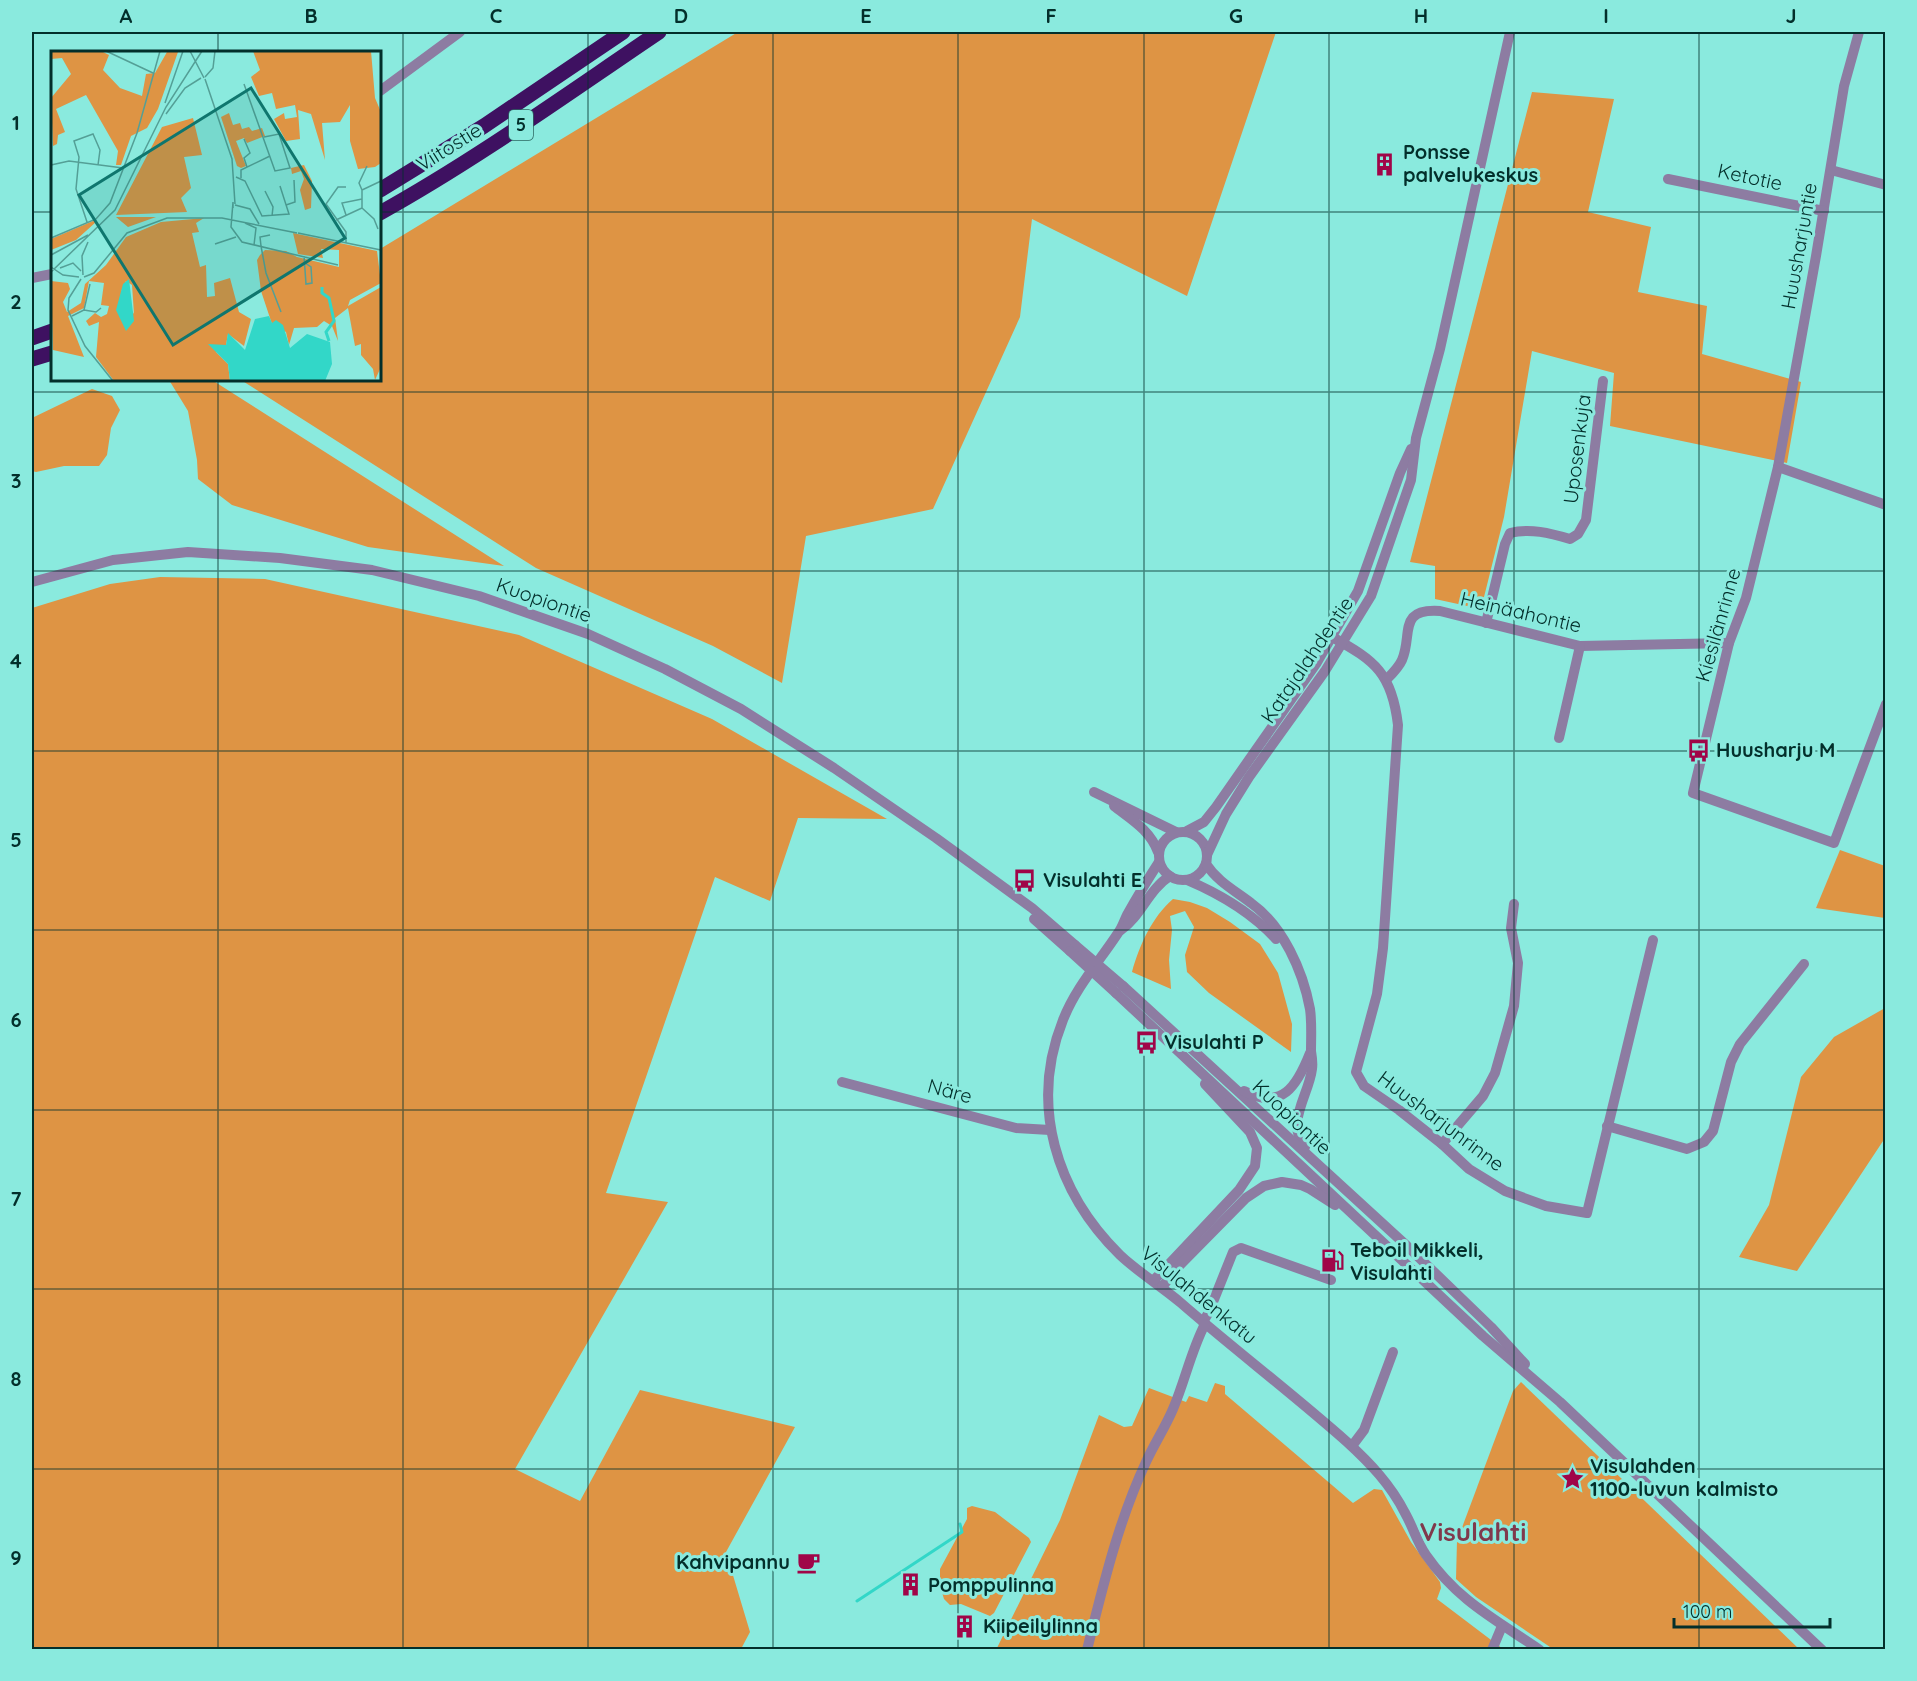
<svg xmlns="http://www.w3.org/2000/svg" width="1917" height="1681" font-family="Quicksand,sans-serif">
	<style>
		.green { fill: #de9444 }
		.lines { fill: none; stroke-linecap: round; stroke-linejoin: round }
		.stream { stroke: #32d7c8; stroke-width: 3 }
		.minor { stroke: #8d7ca2; stroke-width: 10 }
		.highway { stroke: #3e1161; stroke-width: 15 }
		.minor-bridge { stroke: #8d7ca2; stroke-width: 10 }
		.grid { fill: none; stroke: #032f2b; stroke-width: 1.5; stroke-opacity: 0.55 }
		.labels { text-anchor: middle; stroke-width: 6; stroke-linejoin: round; paint-order: stroke }
		.shield { fill: #8aeade; stroke: #2c6761; stroke-width: 1.5 }
		.shield-label { font-size: 18px; font-weight: bold; fill: #032f2b }
		.street-label { font-size: 20px; fill: #032f2b; stroke: #8aeade }
		.poi-label { font-size: 20px; font-weight: bold; fill: #032f2b; stroke: #8aeade; text-anchor: start }
		.district-label { font-size: 26px; font-weight: bold; fill: #80394c; stroke: #8aeade }
		.inset-river { fill: none; stroke: #32d7c8; stroke-width: 3 }
		.inset-road { fill: none; stroke: #549f96; stroke-width: 1.5 }
		.view { fill: #0f766e; fill-opacity: 0.15; stroke: #0f766e; stroke-width: 3 }
		.inset-edge { fill: none; stroke: #032f2b; stroke-width: 3 }
		.neatline { fill: none; stroke: #032f2b; stroke-width: 2 }
		.grid-label { font-size: 20px; text-anchor: middle; font-weight: bold; fill: #032f2b }
	</style>
	<rect width="100%" height="100%" fill="#8aeade"/>
	<!-- green -->
	<g class="green">
		<polygon points="738,32 1276,32 1187,296 1032,219 1020,317 933,509 806,536 782,683 713,646 536,568 241,380 380,380 380,249"/>
		<polygon points="1532,92 1614,99 1588,212 1651,227 1638,292 1707,306 1702,354 1801,382 1787,463 1610,426 1614,373 1532,351 1504,517 1481,609 1435,599 1435,566 1410,562"/>
		<polygon points="169,380 212,380 504,566 368,547 232,505 198,479 197,460 188,411"/>
		<polygon points="92,389 112,396 120,410 111,428 107,455 99,466 64,466 36,472 32,471 32,418"/>
		<polygon points="160,577 265,579 519,635 712,719 887,819 798,818 770,901 715,877 606,1193 668,1202 515,1469 580,1501 640,1390 795,1427 726,1552 750,1632 741,1649 32,1649 32,608 110,584"/>
		<polygon points="1840,850 1885,866 1885,918 1816,908"/>
		<path d="M1173,899L1190,902L1207,908L1230,922L1260,944L1278,973L1292,1024L1291,1052L1209,993L1187,972L1185,955L1194,927L1185,911L1170,916L1172,930L1169,960L1171,989L1132,972C1139,946 1152,917 1173,899Z"/>
		<polygon points="1885,1008 1885,1138 1797,1271 1739,1257 1769,1205 1801,1077 1834,1037"/>
		<polygon points="1521,1382 1799,1649 1553,1649 1476,1597 1456,1579 1457,1541 1513,1391"/>
		<polygon points="1215,1383 1225,1386 1225,1394 1353,1503 1374,1489 1382,1490 1411,1542 1440,1582 1441,1588 1437,1599 1503,1649 996,1650 1060,1520 1099,1415 1124,1427 1132,1426 1149,1388 1186,1402 1189,1396 1207,1402"/>
		<polygon points="972,1506 995,1512 1029,1538 1031,1542 994,1613 990,1616 961,1604 950,1605 944,1599 940,1586 940,1569 967,1519 967,1508"/>
	</g>
	<g class="lines">
		<!-- stream -->
		<polyline class="stream" points="857,1601 962,1532 960,1524"/>
		<!-- minor -->
		<g class="minor">
			<polyline points="1859,32 1844,86 1816,256 1778,467 1746,598 1729,643 1693,793 1834,843 1886,704"/>
			<polyline points="380,91 460,32"/>
			<polyline points="1831,170 1886,185"/>
			<polyline points="1668,179 1824,211"/>
			<polyline points="32,278 52,274"/>
			<polyline points="1778,467 1886,505"/>
			<polyline points="32,582 113,560 188,552 280,558 372,570 479,596 588,634 665,669 741,709 834,768 936,838 1032,908 1075,945"/>
			<path d="M1486,623L1505,544L1510,533C1530,528 1550,533 1570,539L1578,534L1586,520L1603,381"/>
			<path d="M1332,637C1376,661 1392,674 1398,725L1383,948L1377,994L1356,1072L1364,1086L1399,1110L1442,1144L1469,1169L1505,1191L1546,1206L1587,1213L1653,940"/>
			<path d="M1387,679C1392,674 1399,667 1402,660C1413,635 1397,608 1440,611L1580,646L1729,643"/>
			<polyline points="1559,738 1580,646"/>
			<polyline points="1094,792 1176,832"/>
			<path d="M1114,806C1132,820 1150,830 1158,852"/>
			<polyline points="1187,831 1204,822 1216,807 1316,664 1358,591 1400,473 1411,449"/>
			<circle cx="1183" cy="856" r="24"/>
			<polyline points="1207,855 1226,814 1249,777 1325,671 1371,596 1411,480 1416,438 1440,349 1510,32"/>
			<path d="M1159,862C1148,879 1137,897 1127,915C1124,921 1122,928 1118,933C1099,962 1076,987 1063,1020C1029,1105 1056,1192 1120,1255C1138,1272 1161,1286 1181,1303C1235,1350 1293,1394 1347,1442C1370,1463 1391,1485 1405,1513C1413,1527 1417,1542 1426,1555C1458,1601 1495,1619 1540,1650"/>
			<path d="M1206,864C1218,882 1234,890 1251,903C1283,926 1303,971 1310,1009C1312,1023 1311,1037 1311,1051C1312,1057 1313,1063 1312,1069C1309,1095 1285,1123 1305,1147"/>
			<path d="M1187,880C1220,894 1251,912 1276,939"/>
			<polyline points="1034,919 1070,951"/>
			<path d="M1121,930C1141,916 1149,889 1170,876"/>
			<polyline points="1123,986 1407,1246 1491,1327 1525,1364"/>
			<polyline points="1116,993 1483,1336 1560,1402 1822,1650"/>
			<polyline points="842,1082 1016,1128 1050,1130"/>
			<path d="M1244,1091C1282,1111 1297,1086 1310,1053"/>
			<polyline points="1607,1126 1687,1149 1704,1142 1713,1131 1731,1062 1740,1044 1804,964"/>
			<polyline points="1442,1144 1483,1096 1495,1073 1514,1006 1518,963 1511,928 1514,904"/>
			<polyline points="1154,1280 1239,1190 1255,1166 1257,1148 1250,1132 1205,1084"/>
			<polyline points="1162,1287 1179,1266 1246,1198 1264,1186 1282,1182 1301,1185 1310,1189 1335,1205"/>
			<polyline points="1203,1322 1209,1312 1233,1252 1241,1248 1331,1280"/>
			<polyline points="1352,1446 1364,1430 1393,1352"/>
			<path d="M1087,1650C1103,1586 1118,1522 1146,1462C1154,1444 1165,1428 1173,1409C1185,1381 1191,1351 1205,1324"/>
			<polyline points="1492,1650 1502,1626"/>
		</g>
		<!-- highway -->
		<g class="highway">
			<polyline points="380,190 484,126 623,32"/>
			<path d="M380,213C477,159 567,94 659,32"/>
			<polyline points="32,338 52,331"/>
			<polyline points="32,359 52,353"/>
		</g>
		<!-- minor-bridge -->
		<g class="minor-bridge">
			<polyline points="1075,945 1123,986"/>
			<polyline points="1070,951 1116,993"/>
		</g>
	</g>
	<!-- grid -->
	<path class="grid" d="M218,32V52M403,32V1650M588,32V1650M773,32V1650M958,32V1650M1144,32V1650M1329,32V1650M1514,32V1650M1699,32V1650M32,212H52M380,212H1886M218,380V1650M32,392H1886M32,571H1886M32,751H1886M32,930H1886M32,1110H1886M32,1289H1886M32,1469H1886"/>
	<!-- icons -->
	<defs>
		<symbol id="building-bare" viewBox="-9 -9 18 18"><path d="M-4-6H4V6H1V3H-1V6H-4ZM-2.5-4.3h1.7v1.8h-1.7ZM.8-4.3h1.7v1.8H.8ZM-2.5-1h1.7V.8h-1.7ZM.8-1h1.7V.8H.8Z" fill="#a00548" stroke="#8aeade" stroke-width="2.5" paint-order="stroke"/></symbol>
		<symbol id="bus-bare" viewBox="-9 -9 18 18"><path d="M-5-6H5V4H4V6H2V4H-2V6H-4V4H-5ZM-3.5-4V0h7V-4ZM-3.5 1.2v1.5H-2V1.2ZM2 1.2v1.5H3.5V1.2Z" fill="#a00548" stroke="#8aeade" stroke-width="2.5" paint-order="stroke"/></symbol>
		<symbol id="fuel-bare" viewBox="-9 -9 18 18"><path d="M-5.5-6h7V0h2V4h1.3V-2.5L3-4.5l.8-.8L6-3V5H2.5V1h-1V6h-7ZM-4.2-4.7v3.2H.2V-4.7Z" fill="#a00548" stroke="#8aeade" stroke-width="2.5" paint-order="stroke"/></symbol>
		<symbol id="sight-bare" viewBox="-9 -9 18 18"><path d="M0-6L1.8-2.2L6-1.7L2.9 1.2L3.7 5.4L0 3.3L-3.7 5.4L-2.9 1.2L-6-1.7L-1.8-2.2Z" fill="#a00548" stroke="#8aeade" stroke-width="2.5" paint-order="stroke"/></symbol>
		<symbol id="cafe-bare" viewBox="-9 -9 18 18"><path d="M-5.5-4.5H6V0H3Q3 3.5 0 3.5H-2.5Q-5.5 3.5-5.5 0ZM3-3.2v2h1.7v-2ZM-6 4.5H4V6H-6Z" fill="#a00548" stroke="#8aeade" stroke-width="2.5" paint-order="stroke"/></symbol>
	</defs>
	<g fill-rule="evenodd">
		<use href="#building-bare" x="1368" y="148" width="33" height="33"/>
		<use href="#bus-bare" x="1682" y="734" width="33" height="33"/>
		<use href="#bus-bare" x="1008" y="864" width="33" height="33"/>
		<use href="#bus-bare" x="1130" y="1026" width="33" height="33"/>
		<use href="#fuel-bare" x="1316" y="1244" width="33" height="33"/>
		<use href="#sight-bare" x="1556" y="1462" width="33" height="33"/>
		<use href="#cafe-bare" x="792" y="1546" width="33" height="33"/>
		<use href="#building-bare" x="894" y="1568" width="33" height="33"/>
		<use href="#building-bare" x="948" y="1610" width="33" height="33"/>
	</g>
	<g class="labels">
		<!-- shield labels -->
		<rect class="shield" x="509" y="110" width="24" height="30" rx="4.5"/>
		<g class="shield-label">
			<text x="521" y="131">5</text>
		</g>
		<!-- street labels -->
		<g class="street-label">
			<text transform="translate(449 147) rotate(-32)" y="7">Viitostie</text>
			<text transform="translate(1750 177) rotate(12)" y="7">Ketotie</text>
			<text transform="translate(1799 246) rotate(-80)" y="7">Huusharjuntie</text>
			<text transform="translate(1577 449) rotate(-83)" y="7">Uposenkuja</text>
			<text transform="translate(544 600) rotate(19)" y="7">Kuopiontie</text>
			<text transform="translate(1521 612) rotate(13)" y="7">Heinäahontie</text>
			<text transform="translate(1718 625) rotate(-74)" y="7">Kiesilänrinne</text>
			<text transform="translate(1307 660) rotate(-56)" y="7">Katajalahdentie</text>
			<text transform="translate(950 1091) rotate(15)" y="7">Näre</text>
			<text transform="translate(1292 1117) rotate(43)" y="7">Kuopiontie</text>
			<text transform="translate(1441 1121) rotate(37)" y="7">Huusharjunrinne</text>
			<text transform="translate(1199 1295) rotate(39)" y="7">Visulahdenkatu</text>
		</g>
		<!-- poi labels -->
		<g class="poi-label">
			<text x="1403" y="159">Ponsse<tspan x="1403" dy="23">palvelukeskus</tspan></text>
			<text x="1716" y="757">Huusharju M</text>
			<text x="1043" y="887">Visulahti E</text>
			<text x="1164" y="1049">Visulahti P</text>
			<text x="1350" y="1257">Teboil Mikkeli,<tspan x="1350" dy="23">Visulahti</tspan></text>
			<text x="1590" y="1473">Visulahden<tspan x="1590" dy="23">1100-luvun kalmisto</tspan></text>
			<text x="790" y="1569" text-anchor="end">Kahvipannu</text>
			<text x="928" y="1592">Pomppulinna</text>
			<text x="983" y="1633">Kiipeilylinna</text>
		</g>
		<!-- district labels -->
		<g class="district-label">
			<text x="1473" y="1541">Visulahti</text>
		</g>
	</g>
	<!-- overview -->
	<g transform="translate(51 51)">
		<rect width="330" height="330" fill="#8aeade"/>
		<path d="M0,0H50L58,4L52,19L69,37L91,45L95,23L104,22L116,1H127L107,58L96,77L80,85L70,114H65L67,100L35,44L5,58L14,81L7,84L6,93L2,95L0,47L20,23L11,7L0,8ZM202,0H320L324,47L330,61V112L324,116L307,118L299,90V54L289,71L271,72L274,109L260,63L247,59L249,88L235,90L223,68L233,62L234,68L246,66L244,54L225,58L221,42L208,45L200,26L209,19ZM178,62L182,74L189,72L191,78L198,76L201,80L211,77L214,85L196,92L193,87L185,90L195,115L190,117L186,115L170,66ZM142,67L151,104L133,106L140,137L130,147L136,161L65,164L111,76ZM253,114L261,130L260,157L254,159L249,139L253,128L250,120L241,123L240,117ZM65,166H105L77,176ZM153,167L145,172L148,181L141,182L149,216L155,214L156,246L164,245L163,232L179,227L188,261L200,268L193,295L177,283L175,294L165,301L177,313L179,330H63L45,306L48,271L38,275L35,270L44,262L50,266L56,263L58,255L50,254L53,232L38,230L33,257L17,265L33,306L2,299L0,230L17,232L19,238L12,251L16,261L30,252L34,233L55,214L75,186L110,171ZM75,230L81,234L83,263L70,241ZM42,170L45,171L25,189L0,199V188ZM242,182L326,200L330,232L299,249L297,255L330,236V316L324,329L322,318L310,304V293L304,295L297,257L284,267L287,290L281,275L273,270L266,276L243,277L238,294L235,281L221,273L210,240L206,209L209,204L214,199L235,200L246,206L288,216V199L270,198L272,207L247,203Z" fill="#de9444" fill-rule="evenodd"/>
		<path d="M78,228L83,270L75,280L65,259L72,233ZM218,265L221,272L225,269L232,274L239,297L256,283L279,291L281,313L274,330H179L177,313L157,293L175,294L177,282L194,299L204,268Z" fill="#32d7c8"/>
		<path class="inset-river" d="M271,236V242L278,247L283,270L275,281L278,290"/>
		<path class="inset-road" d="M55,0L102,22M139,0L153,27M154,26L162,17L164,0M154,28L181,108L184,153M193,33L224,120L239,117L228,83L213,86M114,52L132,0M115,63L134,37L150,27M193,88L199,102L193,107L196,116M0,114L18,110L72,117M185,126L194,130L211,165L238,163L229,135M190,127V119L219,105M295,136H287L275,153L295,181V192M311,139L308,132L316,115M214,140L222,156L221,165M184,154L199,158L208,173M235,154L244,151L243,129M182,157V151L180,176L191,191L287,214M311,157L323,168L327,178M295,164L291,152L311,148M285,169L311,157V139L330,130M36,171L25,138L28,106L23,90L42,83L49,99L47,114M194,172L205,177L203,194M247,182L330,199M0,187L45,168L59,152L86,82L109,0M164,193L185,186M210,195L215,222L230,261M210,195L209,186L219,184M0,204L37,184M253,205L255,233L261,232L260,216L254,212M0,216L12,224L28,226M9,217L22,212L30,220M0,221L64,159L115,56L151,0M32,224L31,205L37,191M33,226L43,222L76,182L116,167H171L246,182M30,228L18,247L17,259L34,295L62,330M33,259L45,261L50,257M21,265L33,259L39,233"/>
		<path class="view" d="M200,37L294,187L122,294L28,144Z"/>
		<rect width="330" height="330" class="inset-edge"/>
	</g>
	<!-- border -->
	<rect width="1917" height="1681" fill="none" stroke="#8aeade" stroke-width="66"/>
	<!-- scale -->
	<path d="M1674 1618v9h156v-9" fill="none" stroke="#032f2b" stroke-width="3"/>
	<text x="1683" y="1618" font-size="18" fill="#032f2b" stroke="#8aeade" stroke-width="4.5" paint-order="stroke">100 m</text>
	<rect x="33" y="33" width="1851" height="1615" class="neatline"/>
	<g class="grid-label">
		<text x="126" y="23">A</text>
		<text x="311" y="23">B</text>
		<text x="496" y="23">C</text>
		<text x="681" y="23">D</text>
		<text x="866" y="23">E</text>
		<text x="1051" y="23">F</text>
		<text x="1236" y="23">G</text>
		<text x="1421" y="23">H</text>
		<text x="1606" y="23">I</text>
		<text x="1791" y="23">J</text>
		<text x="16" y="130">1</text>
		<text x="16" y="309">2</text>
		<text x="16" y="488">3</text>
		<text x="16" y="668">4</text>
		<text x="16" y="847">5</text>
		<text x="16" y="1027">6</text>
		<text x="16" y="1206">7</text>
		<text x="16" y="1386">8</text>
		<text x="16" y="1565">9</text>
	</g>
</svg>
